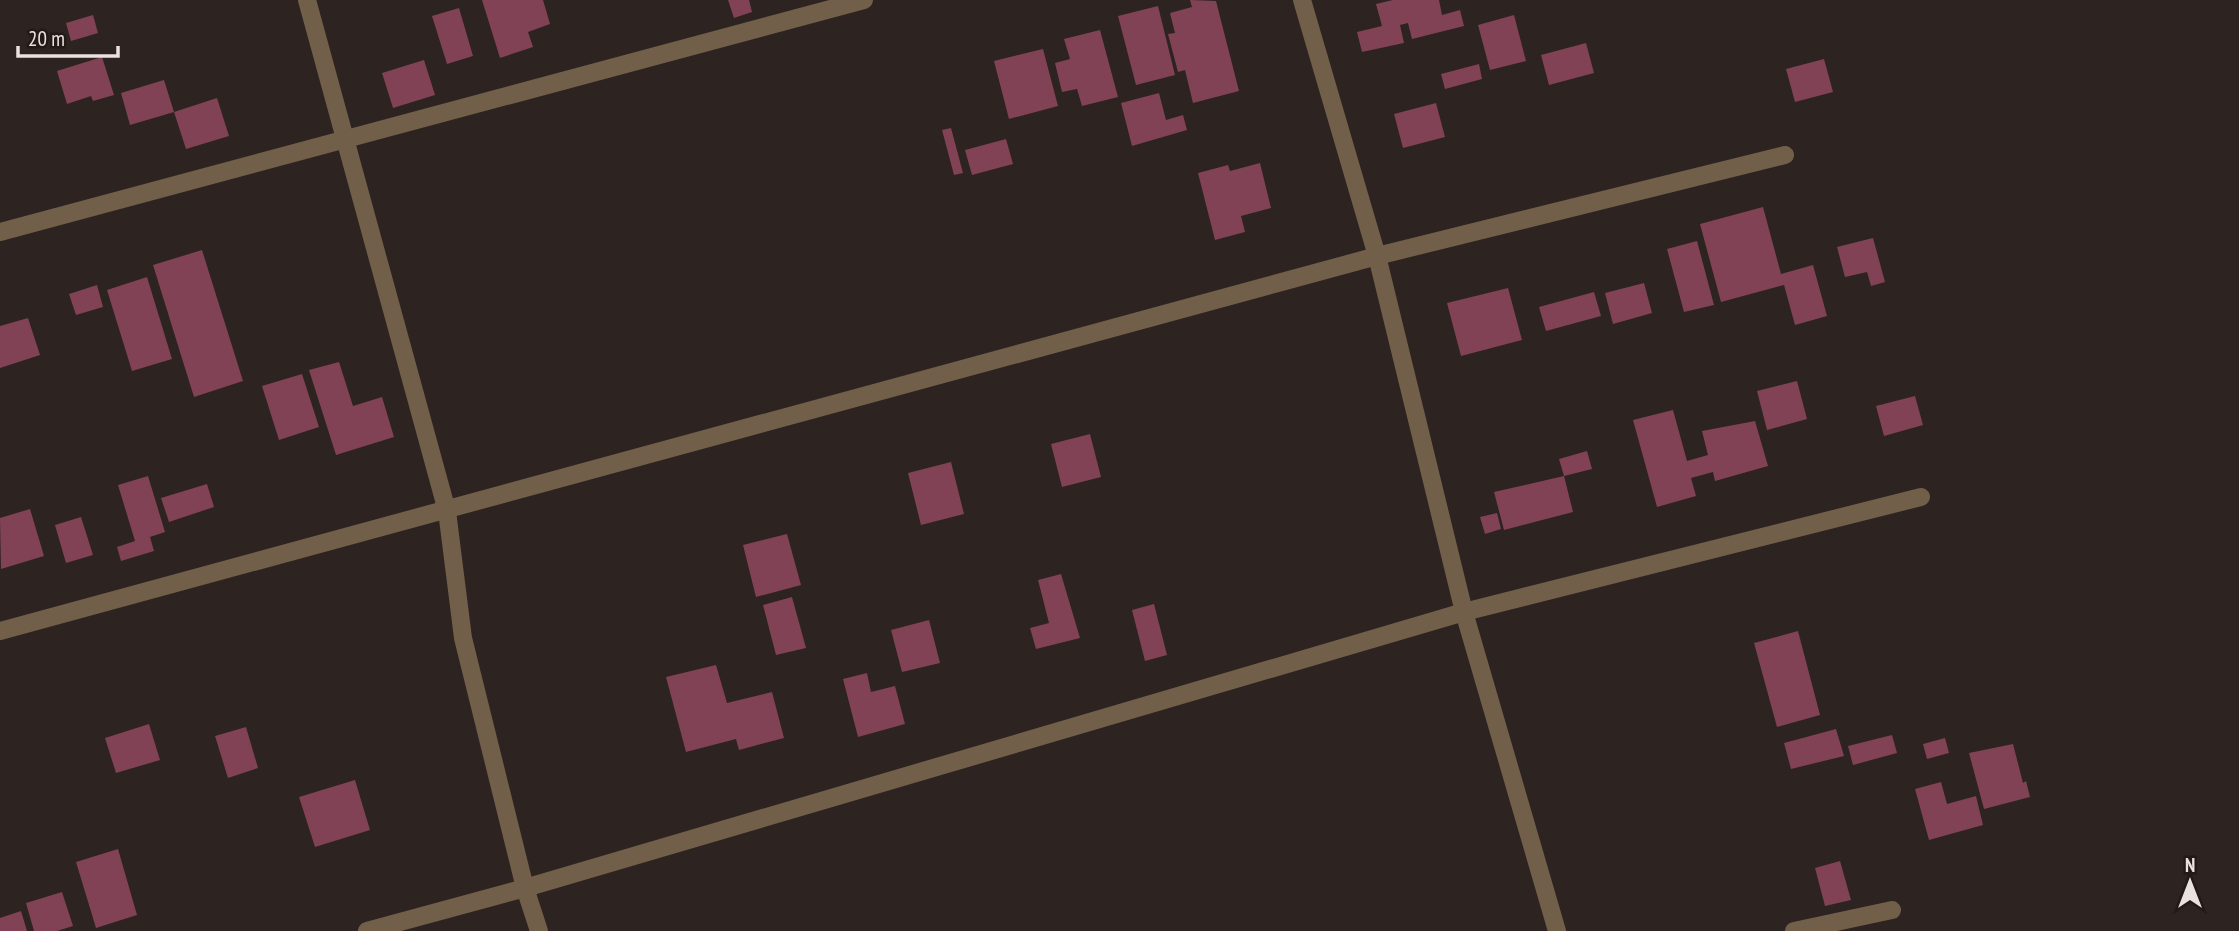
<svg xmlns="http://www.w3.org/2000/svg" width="2239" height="931" font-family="'PT Sans Narrow',sans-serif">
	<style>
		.building { fill: #814255 }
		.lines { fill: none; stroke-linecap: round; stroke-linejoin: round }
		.minor { stroke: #715f4a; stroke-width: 18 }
	</style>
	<rect width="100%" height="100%" fill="#2d2320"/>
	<!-- building -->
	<g class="building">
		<polygon points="482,0 543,0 550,24 528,32 533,47 500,58"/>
		<polygon points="728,0 749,0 752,12 734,18"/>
		<polygon points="1190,0 1216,1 1239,91 1193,103 1185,70 1178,72 1168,34 1175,33 1170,13 1192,7"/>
		<polygon points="1393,0 1439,0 1442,15 1460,10 1464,26 1412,39 1408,23 1400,25 1404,43 1362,52 1357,32 1382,26 1376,4"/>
		<polygon points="1158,6 1175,75 1136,85 1118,16"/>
		<polygon points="459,8 473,56 447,64 432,16"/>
		<polygon points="93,15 98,33 71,41 66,23"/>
		<polygon points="1514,15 1526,61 1490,70 1478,25"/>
		<polygon points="1100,30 1118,97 1082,106 1077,89 1062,92 1055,63 1070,59 1064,39"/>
		<polygon points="1586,43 1594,73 1549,85 1541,55"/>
		<polygon points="1043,49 1058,106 1009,119 994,61"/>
		<polygon points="102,57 114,95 93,101 91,96 67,104 57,71"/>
		<polygon points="1824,59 1833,92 1795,102 1786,69"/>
		<polygon points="424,60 435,95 393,108 382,73"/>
		<polygon points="1479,64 1482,79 1445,89 1441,74"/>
		<polygon points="164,80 174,112 130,125 121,93"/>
		<polygon points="1159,93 1166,120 1183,115 1187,130 1132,146 1121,103"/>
		<polygon points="217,98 229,136 186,149 174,112"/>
		<polygon points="1436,103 1445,137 1403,148 1394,114"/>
		<polygon points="951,128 963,173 954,175 942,130"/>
		<polygon points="1006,139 1013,164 972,175 965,150"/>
		<polygon points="1260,163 1271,208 1241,216 1245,232 1215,240 1198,173 1228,165 1230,171"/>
		<polygon points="1763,207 1781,274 1813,265 1827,316 1795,325 1784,285 1721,302 1700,224"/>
		<polygon points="1873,238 1885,282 1871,286 1867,272 1845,277 1837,247"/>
		<polygon points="1697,241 1714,305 1684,312 1667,249"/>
		<polygon points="202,250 243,381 194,397 153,265"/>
		<polygon points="147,277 172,359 132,371 107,290"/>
		<polygon points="1644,283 1652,313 1613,324 1605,293"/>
		<polygon points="97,285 103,307 76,315 69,294"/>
		<polygon points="1508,288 1522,340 1461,356 1447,303"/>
		<polygon points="1594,292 1601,316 1546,331 1539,307"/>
		<polygon points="28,318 40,355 0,368 0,326"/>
		<polygon points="339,362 353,406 382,397 394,437 336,455 309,370"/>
		<polygon points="302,374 319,427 279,440 262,386"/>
		<polygon points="1797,381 1807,419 1767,430 1757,391"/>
		<polygon points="1915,396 1923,425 1884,436 1876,406"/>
		<polygon points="1673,410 1687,461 1708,455 1702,431 1755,421 1768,466 1715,481 1713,472 1691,478 1696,496 1657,507 1633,420"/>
		<polygon points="1090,434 1101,477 1062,487 1051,444"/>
		<polygon points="1587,451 1592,469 1564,476 1559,459"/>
		<polygon points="951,462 964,514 921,525 908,473"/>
		<polygon points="148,476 165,532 150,537 154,551 121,561 117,547 135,541 118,485"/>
		<polygon points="1564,476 1573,512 1504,530 1494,492"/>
		<polygon points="207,484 214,507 169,522 161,498"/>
		<polygon points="30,509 44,556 1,569 0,518"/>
		<polygon points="1497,513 1501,529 1485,534 1480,517"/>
		<polygon points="81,517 93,555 66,563 55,525"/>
		<polygon points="787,534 801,585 756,597 743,545"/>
		<polygon points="1061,574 1080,638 1036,649 1030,628 1049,623 1038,580"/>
		<polygon points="792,597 806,648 776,655 763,605"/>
		<polygon points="1154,604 1167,655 1145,661 1132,610"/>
		<polygon points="929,620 940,663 902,672 891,630"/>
		<polygon points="1798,631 1820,715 1777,727 1754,643"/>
		<polygon points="716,665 727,703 772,692 784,738 739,750 736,739 686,752 666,677"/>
		<polygon points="867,673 871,692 895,686 905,724 858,737 843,679"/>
		<polygon points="149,724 160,760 116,773 105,738"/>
		<polygon points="246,727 258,768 228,778 215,736"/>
		<polygon points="1836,729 1844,756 1791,769 1784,743"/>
		<polygon points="1892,735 1897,753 1853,765 1848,746"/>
		<polygon points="1945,738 1949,753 1927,759 1923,744"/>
		<polygon points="2013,744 2023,783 2026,781 2030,797 1984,809 1969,753"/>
		<polygon points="355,780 370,830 315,847 299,797"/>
		<polygon points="1941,782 1947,804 1976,796 1983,825 1929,840 1915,789"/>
		<polygon points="118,849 137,915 96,928 76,862"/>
		<polygon points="1840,861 1851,900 1825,906 1815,868"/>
		<polygon points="62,892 73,926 57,931 34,931 26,903"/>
		<polygon points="21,911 27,931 0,931 0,918"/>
	</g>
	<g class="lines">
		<!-- minor -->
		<g class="minor">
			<polyline points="307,0 447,511 463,638 525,888 539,931"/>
			<polyline points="1302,0 1377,256 1464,612 1557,931"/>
			<polyline points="0,232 864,0"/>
			<polyline points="0,631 1377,256 1785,155"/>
			<polyline points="367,931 525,888 1464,612 1921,497"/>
			<polyline points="1794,931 1892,910"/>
		</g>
	</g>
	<!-- north arrow -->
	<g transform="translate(2190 882)" stroke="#231916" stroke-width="5" paint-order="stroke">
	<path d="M0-5L12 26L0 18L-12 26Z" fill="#eae2e0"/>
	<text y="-10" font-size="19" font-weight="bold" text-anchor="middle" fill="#eae2e0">N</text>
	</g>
	<!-- scale -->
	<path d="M18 46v10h100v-10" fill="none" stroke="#eae2e0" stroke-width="3.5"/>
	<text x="28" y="46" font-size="21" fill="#eae2e0" stroke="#231916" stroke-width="5" paint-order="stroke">20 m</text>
</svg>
